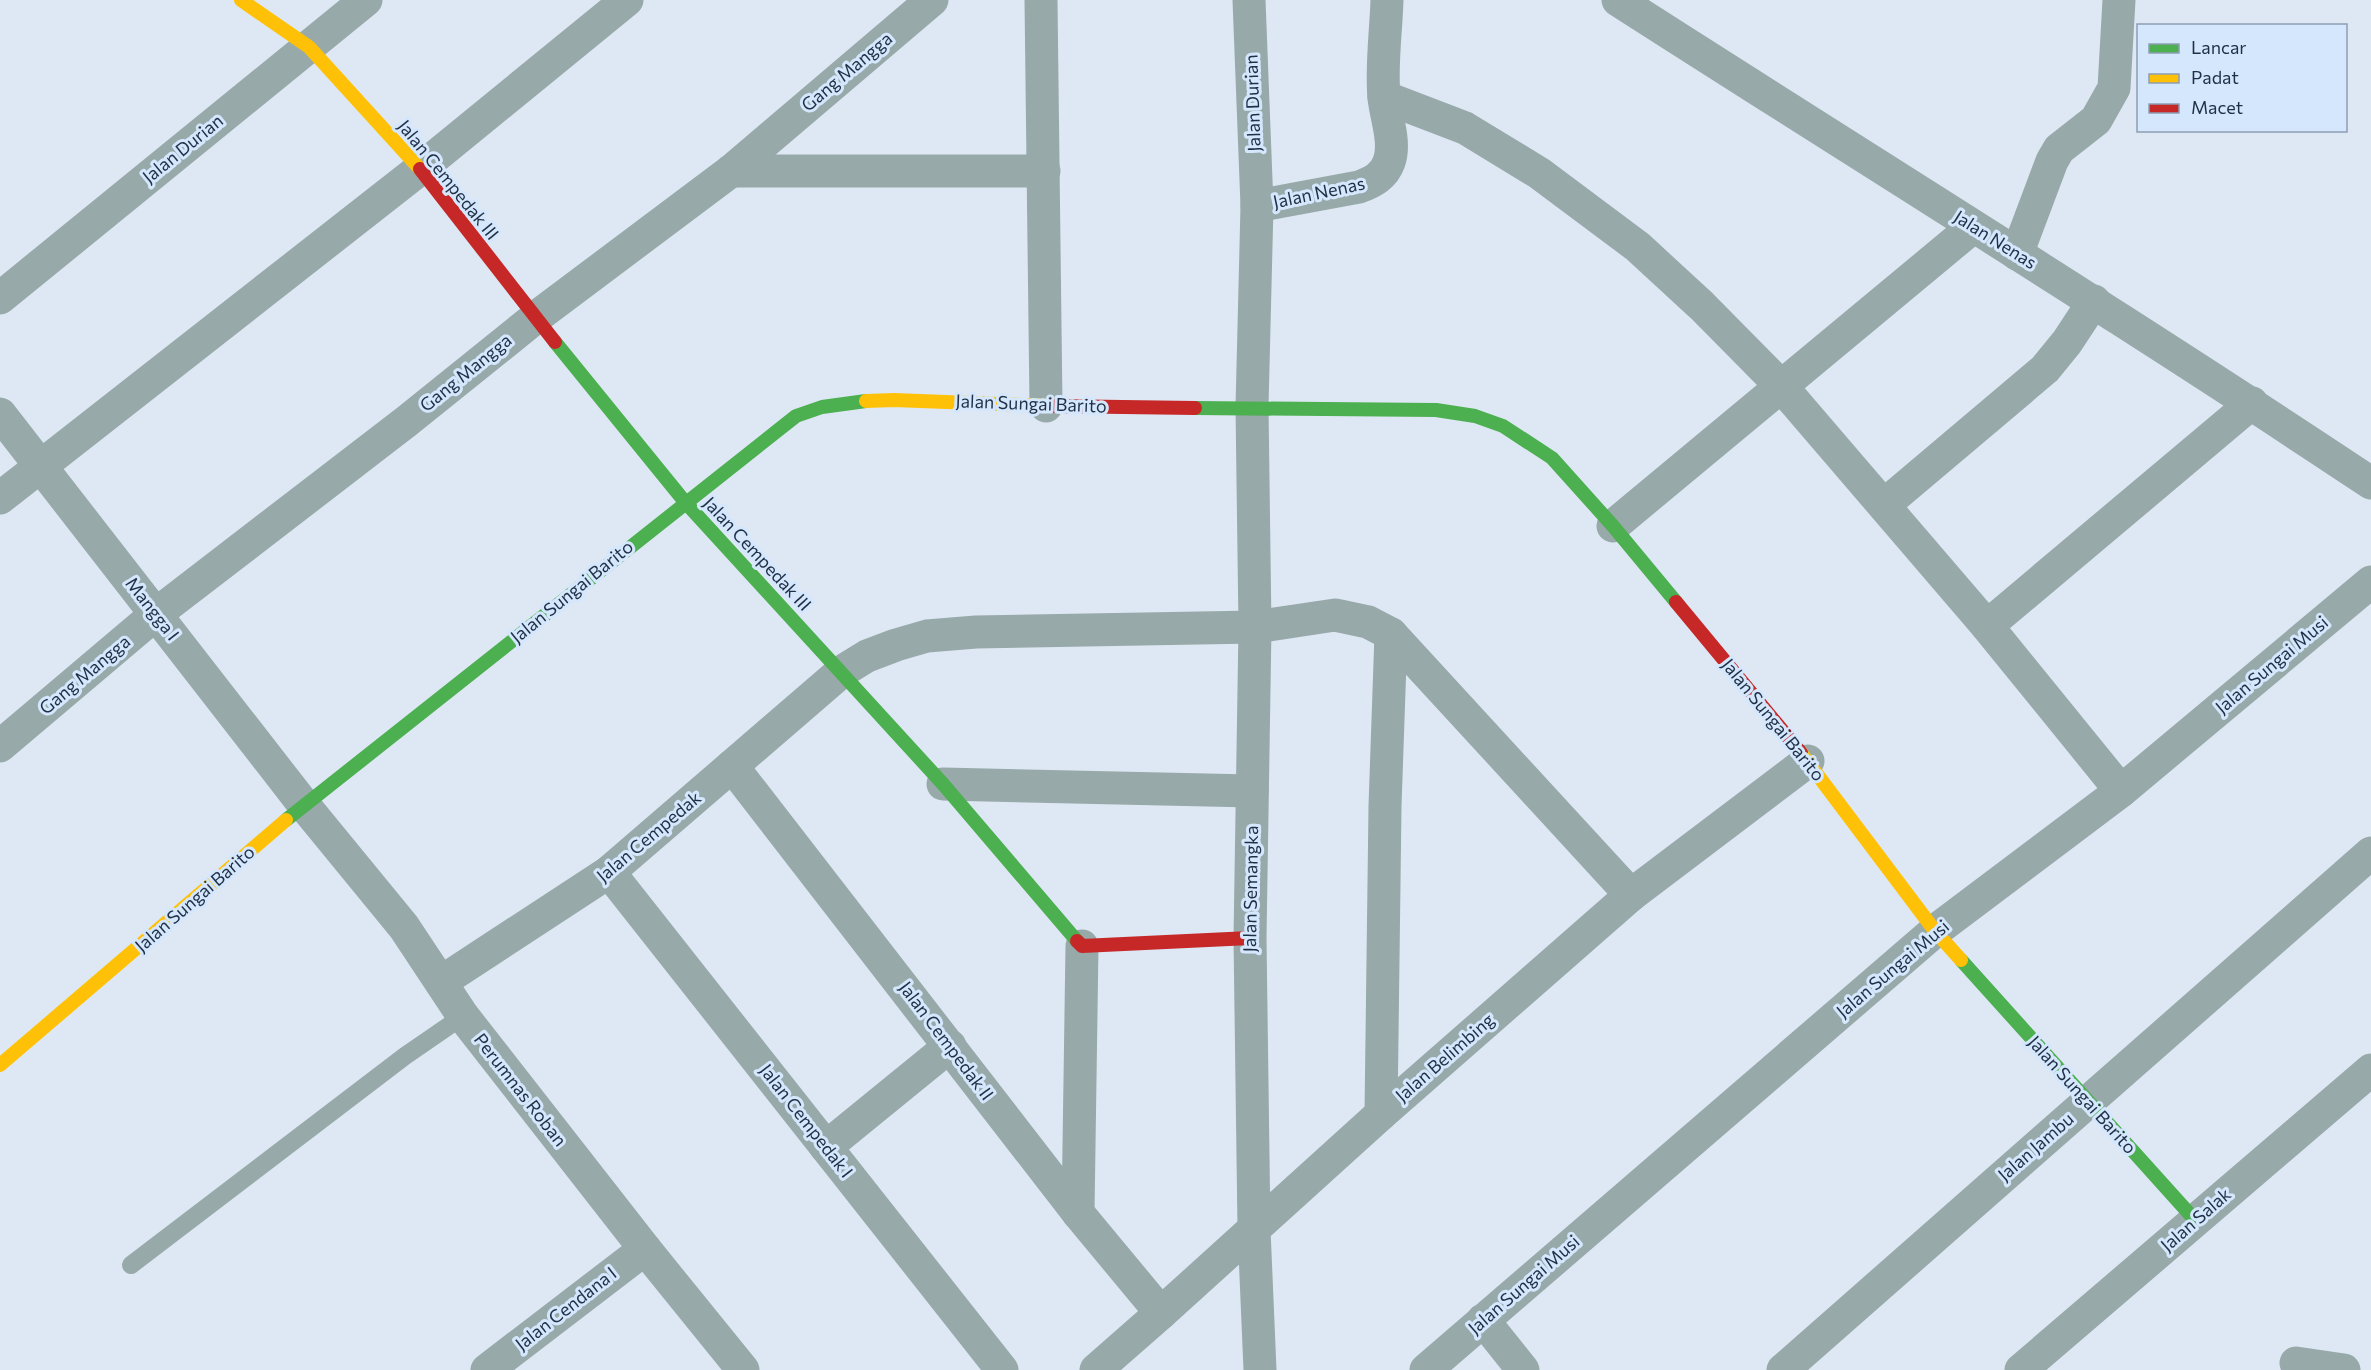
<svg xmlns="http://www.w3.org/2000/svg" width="2371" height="1370" font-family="Commissioner,sans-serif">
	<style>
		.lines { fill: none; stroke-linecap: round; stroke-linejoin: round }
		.lane { stroke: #98a9aa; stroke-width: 18 }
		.street { stroke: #98a9aa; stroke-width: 33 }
		.fast { stroke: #4caf50; stroke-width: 14 }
		.slow { stroke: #ffc107; stroke-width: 14 }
		.jam { stroke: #c62828; stroke-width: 14 }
		.labels { text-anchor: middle; stroke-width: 6; stroke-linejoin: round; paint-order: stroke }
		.street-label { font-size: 18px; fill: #1f3045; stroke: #d5e7fd }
	</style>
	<rect width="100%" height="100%" fill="#dee8f4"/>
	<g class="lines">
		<!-- lane -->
		<polyline class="lane" points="131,1265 405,1056 463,1016"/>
		<!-- street -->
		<g class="street">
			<polyline points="1041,0 1046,406"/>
			<polyline points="1249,0 1257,206 1252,407 1255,627 1250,938 1254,1229 1260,1370"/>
			<path d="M1618,0C1869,161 2123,318 2371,483"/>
			<polyline points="1384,97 1465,128 1539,173 1638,247 1702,306 1782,387 1987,626 2121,791"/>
			<polyline points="731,171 1044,171"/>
			<path d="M1257,206L1359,187C1373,182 1384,176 1389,162C1396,143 1386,117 1384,98C1381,66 1386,32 1387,0"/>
			<polyline points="2017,254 2052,161 2059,149 2096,120 2114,88 2119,0"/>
			<polyline points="0,298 366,0"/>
			<polyline points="0,414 304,805 404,927 463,1016 645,1249 743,1370"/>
			<polyline points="0,498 420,169 627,0"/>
			<polyline points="1884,505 2045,369 2067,342 2094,301"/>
			<polyline points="1613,526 1973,227"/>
			<polyline points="1987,626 2252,403"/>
			<polyline points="0,746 156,614 407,421 535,318 731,171 932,0"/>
			<polyline points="732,766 1078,1213 1161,1313"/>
			<polyline points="943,784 1252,791"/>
			<polyline points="609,872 1002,1370"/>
			<polyline points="441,982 609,872 841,672 867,656 896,645 927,636 976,632 1255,627 1335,615 1368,622 1391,634 1631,895"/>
			<polyline points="1381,1114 1385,806 1391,634"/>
			<polyline points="826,1147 950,1046"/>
			<polyline points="1078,1213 1082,946"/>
			<polyline points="1483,1320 1523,1370"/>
			<polyline points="2296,1363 2344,1370"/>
			<polyline points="487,1370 645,1249"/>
			<polyline points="1096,1370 1161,1313 1381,1114 1631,895 1808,761"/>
			<polyline points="1426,1370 1935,931 2121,791 2371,582"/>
			<polyline points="1783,1370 2371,853"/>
			<polyline points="2021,1370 2371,1070"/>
		</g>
		<!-- fast -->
		<g class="fast">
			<polyline points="555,342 685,502 943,784 1077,941"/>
			<polyline points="1195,408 1436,410 1475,416 1503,426 1552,458 1613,526 1676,602"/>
			<polyline points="286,820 796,416 822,407 866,401"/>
			<polyline points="1961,960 2195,1220"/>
		</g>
		<!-- slow -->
		<g class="slow">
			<polyline points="241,0 309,47 420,169"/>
			<polyline points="866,401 894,400 1051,406"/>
			<polyline points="1801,753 1935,931 1961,960"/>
			<polyline points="0,1065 286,820"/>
		</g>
		<!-- jam -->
		<g class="jam">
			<polyline points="420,169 555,342"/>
			<polyline points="1051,406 1195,408"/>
			<polyline points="1676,602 1801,753"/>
			<polyline points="1077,941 1082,946 1250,938"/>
		</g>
	</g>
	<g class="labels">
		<!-- street labels -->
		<g class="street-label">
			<text transform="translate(847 72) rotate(-40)" y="6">Gang Mangga</text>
			<text transform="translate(1253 103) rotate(-92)" y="6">Jalan Durian</text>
			<text transform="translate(183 149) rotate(-39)" y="6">Jalan Durian</text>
			<text transform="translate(448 180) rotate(51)" y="6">Jalan Cempedak III</text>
			<text transform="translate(1319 193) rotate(-12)" y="6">Jalan Nenas</text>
			<text transform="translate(1995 240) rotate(32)" y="6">Jalan Nenas</text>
			<text transform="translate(466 373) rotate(-39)" y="6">Gang Mangga</text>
			<text transform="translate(1031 404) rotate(2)" y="6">Jalan Sungai Barito</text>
			<text transform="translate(757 554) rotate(47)" y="6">Jalan Cempedak III</text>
			<text transform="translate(572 592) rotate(-39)" y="6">Jalan Sungai Barito</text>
			<text transform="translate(152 609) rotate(52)" y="6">Mangga I</text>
			<text transform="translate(2272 665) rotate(-40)" y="6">Jalan Sungai Musi</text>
			<text transform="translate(85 675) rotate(-40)" y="6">Gang Mangga</text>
			<text transform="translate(1773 720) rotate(51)" y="6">Jalan Sungai Barito</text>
			<text transform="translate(649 837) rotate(-40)" y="6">Jalan Cempedak</text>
			<text transform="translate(1251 889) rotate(-89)" y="6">Jalan Semangka</text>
			<text transform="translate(195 899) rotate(-41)" y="6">Jalan Sungai Barito</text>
			<text transform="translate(1893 969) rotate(-40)" y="6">Jalan Sungai Musi</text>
			<text transform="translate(946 1041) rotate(53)" y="6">Jalan Cempedak II</text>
			<text transform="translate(1445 1058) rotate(-41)" y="6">Jalan Belimbing</text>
			<text transform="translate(520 1090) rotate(52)" y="6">Perumnas Roban</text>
			<text transform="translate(2082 1095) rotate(48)" y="6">Jalan Sungai Barito</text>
			<text transform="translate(806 1121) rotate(52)" y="6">Jalan Cempedak I</text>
			<text transform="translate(2036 1147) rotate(-41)" y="6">Jalan Jambu</text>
			<text transform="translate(2196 1220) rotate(-41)" y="6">Jalan Salak</text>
			<text transform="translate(1524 1285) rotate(-41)" y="6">Jalan Sungai Musi</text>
			<text transform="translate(566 1309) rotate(-38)" y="6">Jalan Cendana I</text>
		</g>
	</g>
	<!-- legend -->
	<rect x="2137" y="24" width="210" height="108" fill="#d5e7fd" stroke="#8c9eb3" stroke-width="1.5"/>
	<rect x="2149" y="44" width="30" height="9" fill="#4caf50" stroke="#8c9eb3" stroke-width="1.5"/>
	<text x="2191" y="54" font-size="18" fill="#1f3045">Lancar</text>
	<rect x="2149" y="74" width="30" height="9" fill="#ffc107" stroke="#8c9eb3" stroke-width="1.5"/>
	<text x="2191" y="84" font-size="18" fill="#1f3045">Padat</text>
	<rect x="2149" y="104" width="30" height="9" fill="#c62828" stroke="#8c9eb3" stroke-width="1.5"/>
	<text x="2191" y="114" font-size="18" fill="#1f3045">Macet</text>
</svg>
